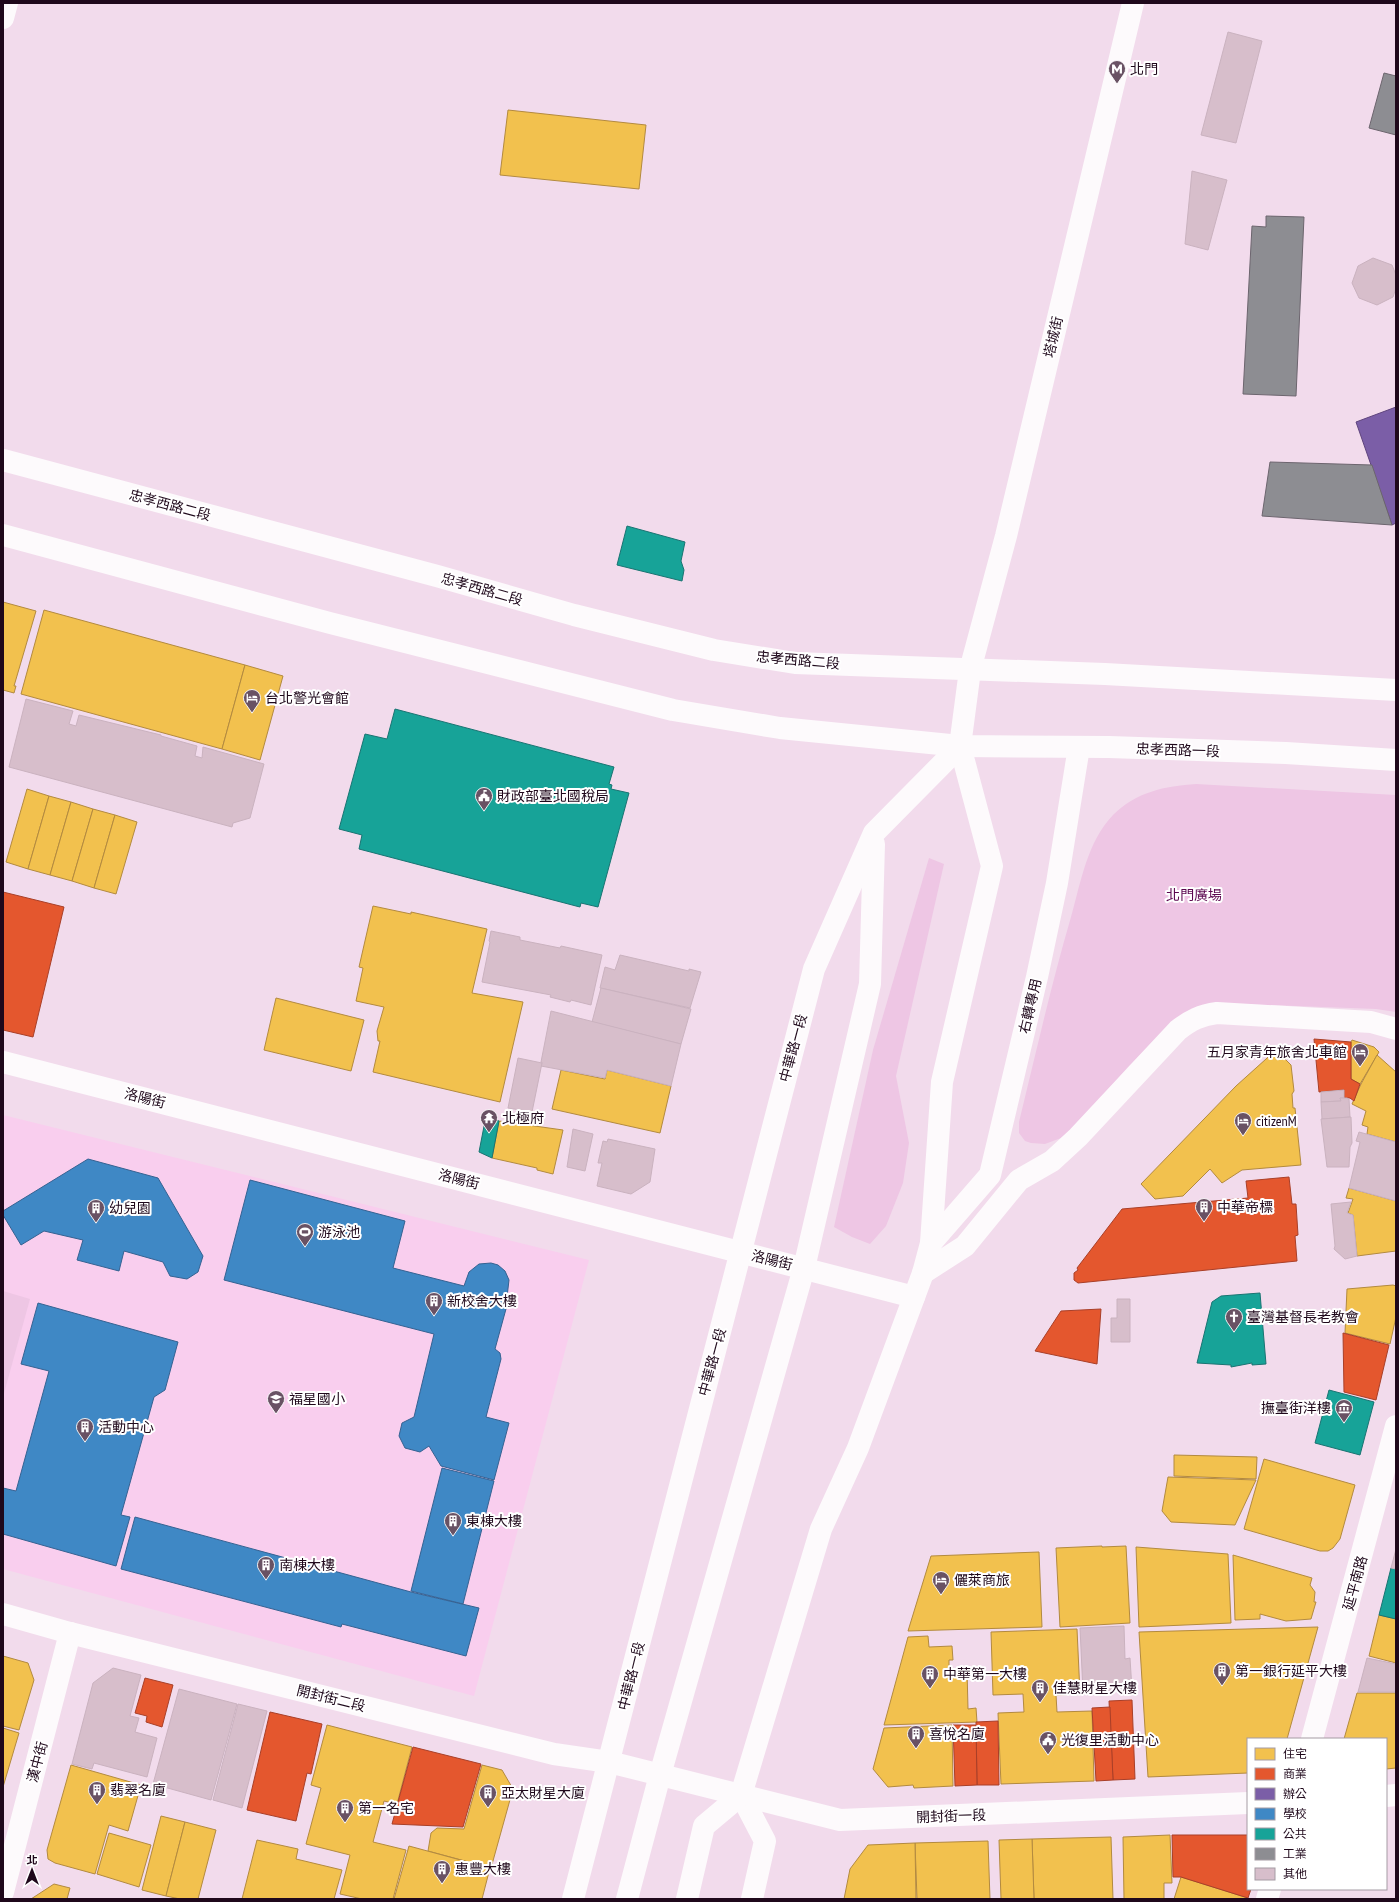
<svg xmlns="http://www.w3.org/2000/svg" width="1399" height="1902" font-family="'PT Sans Narrow','Noto Sans TC',sans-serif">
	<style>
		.built { fill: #f9ceee }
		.green { fill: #eec6e4 }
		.homes { fill: #f2c14e; stroke: #b38a3f }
		.shops { fill: #e4572e; stroke: #a93f28 }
		.offices { fill: #7b5ea7; stroke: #5f447d }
		.schools { fill: #3f88c5; stroke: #356292 }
		.public { fill: #17a398; stroke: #197472 }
		.industry { fill: #8d8d92; stroke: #6c656e }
		.building { fill: #d7becb; stroke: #cab2bf }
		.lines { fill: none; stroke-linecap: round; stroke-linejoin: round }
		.minor { stroke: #fdfafc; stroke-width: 22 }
		.major { stroke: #fdfafc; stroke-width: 22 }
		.labels { text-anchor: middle; stroke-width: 4; stroke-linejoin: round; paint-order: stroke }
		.poi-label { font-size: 14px; fill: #1f081b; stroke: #fff; text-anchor: start }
		.street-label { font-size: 14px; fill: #1f081b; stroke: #fff }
		.park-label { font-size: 14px; fill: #5b074f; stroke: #fff }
	</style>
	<rect width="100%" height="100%" fill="#f2dbec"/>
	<!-- built -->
	<polygon class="built" points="3,1115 589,1260 474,1696 3,1569"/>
	<!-- green -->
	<g class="green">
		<path d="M1196,784L1396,795V1012L1376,1009L1240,1004L1165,1029L1128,1067L1076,1126L1061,1138L1045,1144L1031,1143L1025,1141L1019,1133V1122C1036,1053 1051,985 1071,917C1081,882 1087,842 1113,815C1136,792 1165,786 1196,784Z"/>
		<polygon points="929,858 944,864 896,1076 909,1143 903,1183 886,1226 870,1244 852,1237 834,1227 873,1050"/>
		<polygon points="3,1291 30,1299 3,1397"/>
	</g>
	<!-- homes -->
	<g class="homes">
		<polygon points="508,110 646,125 639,189 500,175"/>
		<polygon points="3,602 36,611 14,686 16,686 14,693 3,690"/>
		<polygon points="44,610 245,665 222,749 21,694"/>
		<polygon points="245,665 283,676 260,760 222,749"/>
		<polygon points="27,789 49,796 28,869 6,862"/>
		<polygon points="49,796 71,802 50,875 28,869"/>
		<polygon points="71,802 93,809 72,881 50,875"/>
		<polygon points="93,809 115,815 94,888 72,881"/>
		<polygon points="115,815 137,822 116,894 94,888"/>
		<polygon points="373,906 411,914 411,912 487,929 472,993 523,1002 500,1102 373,1072 380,1041 378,1041 377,1031 384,1007 356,1001 363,968 359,967"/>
		<polygon points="276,998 364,1020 351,1071 264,1050"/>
		<polygon points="1352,1040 1374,1047 1379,1052 1360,1084 1351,1079 1351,1042"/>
		<polygon points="1276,1050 1291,1065 1294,1091 1292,1094 1293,1108 1295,1108 1301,1165 1242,1170 1222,1183 1210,1169 1183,1196 1155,1199 1141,1184 1236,1086"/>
		<polygon points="1377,1055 1396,1072 1396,1142 1367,1134 1368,1127 1362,1125 1366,1111 1352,1104 1361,1084"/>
		<polygon points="561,1070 605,1079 607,1070 671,1086 660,1133 552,1109"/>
		<polygon points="499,1121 563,1130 553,1174 537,1170 537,1168 492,1158"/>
		<polygon points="1349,1188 1396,1201 1396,1251 1357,1256 1353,1215 1348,1213 1353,1199 1346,1198"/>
		<polygon points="1393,1285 1396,1286 1396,1317 1390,1344 1345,1333 1347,1289"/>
		<polygon points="1174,1455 1257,1457 1256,1479 1174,1476"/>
		<polygon points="1264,1459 1355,1485 1340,1539 1333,1548 1328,1551 1320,1551 1244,1529"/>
		<polygon points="1168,1477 1256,1480 1235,1525 1171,1522 1162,1511"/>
		<polygon points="1102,1546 1102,1547 1126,1546 1130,1623 1060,1627 1056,1548"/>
		<polygon points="1136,1547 1228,1554 1231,1623 1139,1627"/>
		<polygon points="1039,1552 1042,1627 908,1631 931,1556"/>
		<polygon points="1233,1555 1312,1578 1310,1585 1315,1592 1314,1602 1316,1602 1311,1619 1286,1621 1260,1614 1260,1619 1235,1620"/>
		<polygon points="1379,1615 1396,1619 1396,1663 1369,1656"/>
		<polygon points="1318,1627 1287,1739 1248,1739 1248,1773 1148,1777 1139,1632"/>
		<polygon points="1077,1629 1080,1694 1056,1695 1057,1712 1092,1711 1094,1781 1001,1784 998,1713 1024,1712 1023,1694 993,1695 991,1632"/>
		<polygon points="928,1636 929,1647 952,1646 953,1660 949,1660 949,1669 967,1669 968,1709 976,1708 977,1722 884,1725 908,1637"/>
		<polygon points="3,1656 28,1663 34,1680 19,1730 3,1726"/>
		<polygon points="1357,1693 1396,1693 1396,1768 1386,1769 1386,1739 1344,1739"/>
		<polygon points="327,1725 412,1747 397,1804 384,1801 373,1842 406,1850 393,1899 362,1899 340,1894 350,1855 306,1844 321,1788 311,1785"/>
		<polygon points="952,1725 953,1786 914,1788 913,1785 888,1787 873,1769 884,1728"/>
		<polygon points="3,1728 19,1733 3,1787"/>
		<polygon points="71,1765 141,1785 128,1831 109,1825 95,1874 55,1863 48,1859 47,1850"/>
		<polygon points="482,1765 502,1770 513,1789 491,1868 428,1851 431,1833 437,1828 464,1829"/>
		<polygon points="161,1816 185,1822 166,1896 142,1890"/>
		<polygon points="185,1822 216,1830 198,1899 180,1899 166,1896"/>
		<polygon points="109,1833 151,1845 139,1887 97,1874"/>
		<polygon points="1170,1835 1172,1883 1164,1883 1164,1899 1124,1899 1123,1837"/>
		<polygon points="1111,1837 1113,1899 1034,1899 1032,1839"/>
		<polygon points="1032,1839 1034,1899 1001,1899 999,1840"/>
		<polygon points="257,1840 298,1849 296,1859 342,1870 334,1899 242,1899"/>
		<polygon points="988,1841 990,1899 917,1899 915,1843"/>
		<polygon points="915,1843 916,1899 844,1899 850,1869 868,1845"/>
		<polygon points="409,1846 490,1868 482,1899 394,1899"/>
		<polygon points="1181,1877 1248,1898 1248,1899 1174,1899"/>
		<polygon points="54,1884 70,1888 67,1899 31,1899"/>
	</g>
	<!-- shops -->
	<g class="shops">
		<polygon points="3,892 64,907 33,1037 3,1030"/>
		<polygon points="1314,1039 1351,1042 1351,1079 1360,1084 1354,1101 1350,1098 1344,1098 1344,1090 1319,1092"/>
		<polygon points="1289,1177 1292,1204 1296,1204 1298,1235 1295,1236 1297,1261 1078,1283 1074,1280 1074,1273 1078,1270 1077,1268 1122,1209 1248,1198 1246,1181"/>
		<polygon points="1101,1309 1097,1364 1035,1351 1061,1311"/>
		<polygon points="1343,1333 1389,1345 1376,1400 1344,1392"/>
		<polygon points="145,1678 173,1685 162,1727 146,1722 147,1716 135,1713"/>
		<polygon points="1132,1700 1135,1779 1113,1780 1109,1701"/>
		<polygon points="1110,1707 1113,1780 1096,1781 1092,1708"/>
		<polygon points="270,1712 322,1724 311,1774 307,1773 296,1821 247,1810"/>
		<polygon points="998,1721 999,1785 977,1785 976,1722"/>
		<polygon points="953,1725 976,1725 977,1785 955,1786"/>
		<polygon points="413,1747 481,1764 463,1827 392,1824"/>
		<polygon points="1172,1835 1247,1835 1248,1836 1248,1889 1251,1889 1248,1898 1181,1877 1173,1877"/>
	</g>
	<!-- offices -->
	<polygon class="offices" points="1396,407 1396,523 1392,525 1356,422"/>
	<!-- schools -->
	<g class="schools">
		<polygon points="88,1159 158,1178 203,1256 198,1272 187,1279 170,1276 163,1262 124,1251 119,1271 77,1260 83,1240 44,1231 21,1245 3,1215 3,1211"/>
		<polygon points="250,1180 405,1221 393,1268 464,1286 469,1272 479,1264 491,1263 498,1265 505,1271 509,1280 507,1297 509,1298 495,1349 500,1353 501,1359 486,1417 509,1423 494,1480 441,1466 429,1446 420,1452 405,1448 399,1436 402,1423 414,1417 434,1334 224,1280"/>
		<polygon points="38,1303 178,1342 165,1390 154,1397 121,1515 130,1517 116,1566 3,1534 3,1488 16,1491 49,1371 21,1364"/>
		<polygon points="442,1468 494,1481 463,1604 411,1591"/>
		<polygon points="135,1517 411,1592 479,1608 466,1656 342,1624 341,1627 121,1569"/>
	</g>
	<!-- public -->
	<g class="public">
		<polygon points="627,526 685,542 681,561 684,570 682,581 617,565"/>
		<polygon points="395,709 614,767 609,784 612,785 611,789 629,793 598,907 581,903 580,907 576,906 359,849 362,835 339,829 365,734 387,739"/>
		<polygon points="486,1116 499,1121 492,1158 479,1152"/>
		<polygon points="1260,1293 1266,1364 1252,1365 1252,1363 1231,1367 1231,1365 1197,1363 1212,1302 1221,1296"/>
		<polygon points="1329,1390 1374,1402 1360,1455 1315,1443"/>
		<polygon points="1391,1568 1396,1569 1396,1619 1379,1615"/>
	</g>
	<!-- industry -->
	<g class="industry">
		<polygon points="1384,73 1396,76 1396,135 1369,128"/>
		<polygon points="1266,216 1304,217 1296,396 1243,394 1252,226 1266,227"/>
		<polygon points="1270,462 1372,465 1392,525 1262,516"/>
	</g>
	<!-- building -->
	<g class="building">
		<polygon points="1228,32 1262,41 1236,143 1201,135"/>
		<polygon points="1192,171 1227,180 1208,250 1185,244"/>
		<polygon points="1373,258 1392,265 1396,275 1396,288 1393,297 1377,305 1359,298 1352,283 1358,266"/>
		<polygon points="26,699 73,711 69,724 76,726 79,715 161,735 161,736 197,746 195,756 202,758 203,747 264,764 250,818 233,823 232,827 9,767"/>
		<polygon points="491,931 520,937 520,940 560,948 561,946 602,955 591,1005 571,1000 570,1002 550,997 551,995 482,982 490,942 489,941"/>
		<polygon points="620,955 689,971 689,969 701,972 690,1008 600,988 605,967 615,970"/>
		<polygon points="601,988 691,1009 681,1044 592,1022"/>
		<polygon points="551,1011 681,1044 671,1086 607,1070 605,1078 541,1066 542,1062 541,1062"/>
		<polygon points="518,1058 542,1063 532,1112 508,1108"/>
		<polygon points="1344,1090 1344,1098 1340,1098 1341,1101 1321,1102 1321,1092"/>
		<polygon points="1340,1098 1347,1098 1349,1099 1350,1117 1322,1119 1321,1102 1341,1101"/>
		<polygon points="1351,1117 1352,1143 1350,1147 1349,1167 1327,1167 1321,1119"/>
		<polygon points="573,1129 593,1134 585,1171 567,1167"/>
		<polygon points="1359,1132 1396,1142 1396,1201 1349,1188 1360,1142 1356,1141"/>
		<polygon points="608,1139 655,1149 650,1182 631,1194 597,1186 602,1163 598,1163 603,1141 607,1142"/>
		<polygon points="1351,1202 1347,1213 1353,1215 1357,1256 1345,1259 1334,1249 1335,1246 1331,1204"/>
		<polygon points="1117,1299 1130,1299 1130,1342 1111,1342 1111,1318 1117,1318"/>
		<polygon points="1396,1549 1396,1569 1391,1568"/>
		<polygon points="1124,1626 1125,1659 1130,1658 1132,1690 1083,1692 1080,1628"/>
		<polygon points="1367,1658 1396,1664 1396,1692 1358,1692"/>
		<polygon points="113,1668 141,1675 130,1716 139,1718 135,1732 157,1738 147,1777 94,1763 92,1769 72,1764 93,1683"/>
		<polygon points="179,1689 237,1704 211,1800 153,1784"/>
		<polygon points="238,1704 267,1711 242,1808 213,1800"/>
	</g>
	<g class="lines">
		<!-- minor -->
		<g class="minor">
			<polyline points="3,18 7,3"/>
			<polyline points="970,670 1006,536 1133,3"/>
			<polyline points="3,1062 914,1297"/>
			<path d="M923,1273L965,1246L1019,1180L1052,1161L1078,1137L1178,1030C1191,1020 1201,1015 1217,1013L1371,1022L1396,1029"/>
			<polyline points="3,1614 70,1633 554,1754 609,1762 840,1820 1248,1803"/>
			<polyline points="1312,1739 1396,1426"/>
			<polyline points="1386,1796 1396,1795"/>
			<polyline points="3,1892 70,1633"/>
			<polyline points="1267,1899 1270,1889"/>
		</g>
		<!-- major -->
		<g class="major">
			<polyline points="3,460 437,576 574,615 714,650 795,663 1105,674 1396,690"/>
			<polyline points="3,535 330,623 673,710 780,728 960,746 1109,747 1286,753 1396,760"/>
			<polyline points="931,1243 990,1175 1037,977 1057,883 1079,747"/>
			<polyline points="741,1795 765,1841 752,1899"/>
			<polyline points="573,1899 814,969 874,833 960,746"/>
			<polyline points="627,1899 660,1775 804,1268 870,984 874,844"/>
			<polyline points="687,1899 704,1826 741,1795 821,1529 858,1448 923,1273 931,1243 942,1082 992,866 960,746 970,670"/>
		</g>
	</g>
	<!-- icons -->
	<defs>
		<symbol id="metro-pin" viewBox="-11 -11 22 30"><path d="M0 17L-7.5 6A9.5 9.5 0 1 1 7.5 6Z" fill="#695264" stroke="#fff"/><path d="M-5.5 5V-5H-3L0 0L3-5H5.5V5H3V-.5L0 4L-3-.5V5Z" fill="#fff"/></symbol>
		<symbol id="hotel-pin" viewBox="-11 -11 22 30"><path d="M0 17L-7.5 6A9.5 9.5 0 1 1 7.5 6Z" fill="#695264" stroke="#fff"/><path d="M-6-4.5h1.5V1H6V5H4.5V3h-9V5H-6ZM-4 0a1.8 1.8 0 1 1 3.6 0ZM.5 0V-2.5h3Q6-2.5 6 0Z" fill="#fff"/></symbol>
		<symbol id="civic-pin" viewBox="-11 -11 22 30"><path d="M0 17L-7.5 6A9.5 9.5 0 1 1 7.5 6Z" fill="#695264" stroke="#fff"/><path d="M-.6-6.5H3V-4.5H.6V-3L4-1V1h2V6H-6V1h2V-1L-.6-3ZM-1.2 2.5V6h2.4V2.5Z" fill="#fff"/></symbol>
		<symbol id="temple-pin" viewBox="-11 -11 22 30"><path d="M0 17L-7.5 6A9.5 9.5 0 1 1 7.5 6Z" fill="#695264" stroke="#fff"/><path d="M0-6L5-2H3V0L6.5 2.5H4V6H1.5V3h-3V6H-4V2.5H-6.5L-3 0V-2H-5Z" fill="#fff"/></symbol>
		<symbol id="building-pin" viewBox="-11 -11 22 30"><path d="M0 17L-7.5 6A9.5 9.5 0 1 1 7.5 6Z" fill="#695264" stroke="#fff"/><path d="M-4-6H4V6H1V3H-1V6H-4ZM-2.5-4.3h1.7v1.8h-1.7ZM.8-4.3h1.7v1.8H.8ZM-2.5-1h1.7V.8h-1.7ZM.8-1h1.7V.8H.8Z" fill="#fff"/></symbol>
		<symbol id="stadium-pin" viewBox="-11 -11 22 30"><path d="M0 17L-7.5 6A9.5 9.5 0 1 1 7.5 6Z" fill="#695264" stroke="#fff"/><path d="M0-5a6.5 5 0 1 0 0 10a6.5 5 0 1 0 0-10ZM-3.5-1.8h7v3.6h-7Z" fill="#fff"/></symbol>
		<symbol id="church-pin" viewBox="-11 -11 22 30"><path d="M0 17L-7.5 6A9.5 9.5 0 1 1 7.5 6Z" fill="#695264" stroke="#fff"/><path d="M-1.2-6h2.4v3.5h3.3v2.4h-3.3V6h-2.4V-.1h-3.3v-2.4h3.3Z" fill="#fff"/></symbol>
		<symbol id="school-pin" viewBox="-11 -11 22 30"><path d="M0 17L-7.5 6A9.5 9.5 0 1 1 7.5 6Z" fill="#695264" stroke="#fff"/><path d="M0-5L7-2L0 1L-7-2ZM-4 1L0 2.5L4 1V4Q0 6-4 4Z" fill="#fff"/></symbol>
		<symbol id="museum-pin" viewBox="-11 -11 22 30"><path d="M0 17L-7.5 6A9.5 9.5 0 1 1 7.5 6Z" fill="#695264" stroke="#fff"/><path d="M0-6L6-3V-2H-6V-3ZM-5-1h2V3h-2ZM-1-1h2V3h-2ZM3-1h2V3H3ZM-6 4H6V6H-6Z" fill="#fff"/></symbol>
	</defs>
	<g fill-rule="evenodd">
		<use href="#metro-pin" x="1107" y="59" width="20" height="27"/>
		<use href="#hotel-pin" x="242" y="688" width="20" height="27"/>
		<use href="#civic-pin" x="474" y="786" width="20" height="27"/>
		<use href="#hotel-pin" x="1350" y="1042" width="20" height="27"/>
		<use href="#temple-pin" x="479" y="1108" width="20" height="27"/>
		<use href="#hotel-pin" x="1233" y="1111" width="20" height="27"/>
		<use href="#building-pin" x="1194" y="1197" width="20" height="27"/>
		<use href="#building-pin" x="86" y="1198" width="20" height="27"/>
		<use href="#stadium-pin" x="295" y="1222" width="20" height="27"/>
		<use href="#building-pin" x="424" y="1291" width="20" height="27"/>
		<use href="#church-pin" x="1224" y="1307" width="20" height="27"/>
		<use href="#school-pin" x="266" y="1389" width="20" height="27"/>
		<use href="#museum-pin" x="1334" y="1398" width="20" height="27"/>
		<use href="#building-pin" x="75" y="1417" width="20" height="27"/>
		<use href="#building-pin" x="443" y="1511" width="20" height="27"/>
		<use href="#building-pin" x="256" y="1555" width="20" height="27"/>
		<use href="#hotel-pin" x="931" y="1570" width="20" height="27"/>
		<use href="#building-pin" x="1212" y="1661" width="20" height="27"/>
		<use href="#building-pin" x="920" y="1664" width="20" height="27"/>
		<use href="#building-pin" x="1030" y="1678" width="20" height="27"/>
		<use href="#building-pin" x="906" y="1724" width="20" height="27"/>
		<use href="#civic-pin" x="1038" y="1730" width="20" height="27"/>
		<use href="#building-pin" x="87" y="1780" width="20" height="27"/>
		<use href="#building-pin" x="478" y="1783" width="20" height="27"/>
		<use href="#building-pin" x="335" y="1798" width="20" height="27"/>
		<use href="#building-pin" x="432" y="1859" width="20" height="27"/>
	</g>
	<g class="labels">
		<!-- poi labels -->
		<g class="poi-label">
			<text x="1130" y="74">北門</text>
			<text x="265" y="703">台北警光會館</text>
			<text x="497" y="801">財政部臺北國稅局</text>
			<text x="1347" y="1057" text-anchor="end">五月家青年旅舍北車館</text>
			<text x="502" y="1123">北極府</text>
			<text x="1256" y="1126">citizenM</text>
			<text x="1217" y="1212">中華帝標</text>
			<text x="109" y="1213">幼兒園</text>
			<text x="318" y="1237">游泳池</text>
			<text x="447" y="1306">新校舍大樓</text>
			<text x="1247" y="1322">臺灣基督長老教會</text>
			<text x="289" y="1404">福星國小</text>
			<text x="1331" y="1413" text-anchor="end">撫臺街洋樓</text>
			<text x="98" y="1432">活動中心</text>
			<text x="466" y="1526">東棟大樓</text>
			<text x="279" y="1570">南棟大樓</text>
			<text x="954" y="1585">儷萊商旅</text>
			<text x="1235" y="1676">第一銀行延平大樓</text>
			<text x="943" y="1679">中華第一大樓</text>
			<text x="1053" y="1693">佳慧財星大樓</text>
			<text x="929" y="1739">喜悅名廈</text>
			<text x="1061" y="1745">光復里活動中心</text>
			<text x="110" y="1795">翡翠名廈</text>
			<text x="501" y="1798">亞太財星大廈</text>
			<text x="358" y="1813">第一名宅</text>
			<text x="455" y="1874">惠豐大樓</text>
		</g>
		<!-- street labels -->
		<g class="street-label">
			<text transform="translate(1053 337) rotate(-77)" y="5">塔城街</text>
			<text transform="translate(170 505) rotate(15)" y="5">忠孝西路二段</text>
			<text transform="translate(482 589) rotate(16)" y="5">忠孝西路二段</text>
			<text transform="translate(798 660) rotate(5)" y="5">忠孝西路二段</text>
			<text transform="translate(1178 750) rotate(2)" y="5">忠孝西路一段</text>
			<text transform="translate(1030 1006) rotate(-77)" y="5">右轉專用</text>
			<text transform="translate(793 1048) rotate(-75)" y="5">中華路一段</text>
			<text transform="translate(145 1098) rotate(14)" y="5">洛陽街</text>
			<text transform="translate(459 1179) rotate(14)" y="5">洛陽街</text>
			<text transform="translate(772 1260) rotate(14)" y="5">洛陽街</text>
			<text transform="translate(712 1362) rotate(-75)" y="5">中華路一段</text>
			<text transform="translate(1355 1583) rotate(-75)" y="5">延平南路</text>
			<text transform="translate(631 1676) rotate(-76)" y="5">中華路一段</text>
			<text transform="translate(331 1698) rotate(14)" y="5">開封街二段</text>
			<text transform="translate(37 1762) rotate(-75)" y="5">漢中街</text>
			<text transform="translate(951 1816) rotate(-2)" y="5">開封街一段</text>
		</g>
		<!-- park labels -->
		<g class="park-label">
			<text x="1194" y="900">北門廣場</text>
		</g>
	</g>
	<!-- border -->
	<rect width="1399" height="1902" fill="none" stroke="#1f081b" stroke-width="8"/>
	<!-- legend -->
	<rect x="1247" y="1738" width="140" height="152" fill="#ffffff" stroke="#a59ca4"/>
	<rect x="1255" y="1748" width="20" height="12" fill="#f2c14e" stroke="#a59ca4"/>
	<text x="1283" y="1758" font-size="12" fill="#1f081b">住宅</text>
	<rect x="1255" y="1768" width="20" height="12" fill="#e4572e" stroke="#a59ca4"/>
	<text x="1283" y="1778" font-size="12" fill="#1f081b">商業</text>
	<rect x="1255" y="1788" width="20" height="12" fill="#7b5ea7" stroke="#a59ca4"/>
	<text x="1283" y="1798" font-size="12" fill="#1f081b">辦公</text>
	<rect x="1255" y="1808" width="20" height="12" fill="#3f88c5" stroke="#a59ca4"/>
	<text x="1283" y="1818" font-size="12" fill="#1f081b">學校</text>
	<rect x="1255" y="1828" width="20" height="12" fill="#17a398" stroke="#a59ca4"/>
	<text x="1283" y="1838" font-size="12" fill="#1f081b">公共</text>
	<rect x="1255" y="1848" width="20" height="12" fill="#8d8d92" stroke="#a59ca4"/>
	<text x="1283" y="1858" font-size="12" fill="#1f081b">工業</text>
	<rect x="1255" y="1868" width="20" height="12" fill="#d7becb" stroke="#a59ca4"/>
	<text x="1283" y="1878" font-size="12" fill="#1f081b">其他</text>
	<!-- north arrow -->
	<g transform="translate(32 1870)" stroke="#ffffff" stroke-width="3" paint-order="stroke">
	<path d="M0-3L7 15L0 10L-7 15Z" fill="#1f081b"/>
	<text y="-6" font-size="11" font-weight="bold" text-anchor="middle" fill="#1f081b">北</text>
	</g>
</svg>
